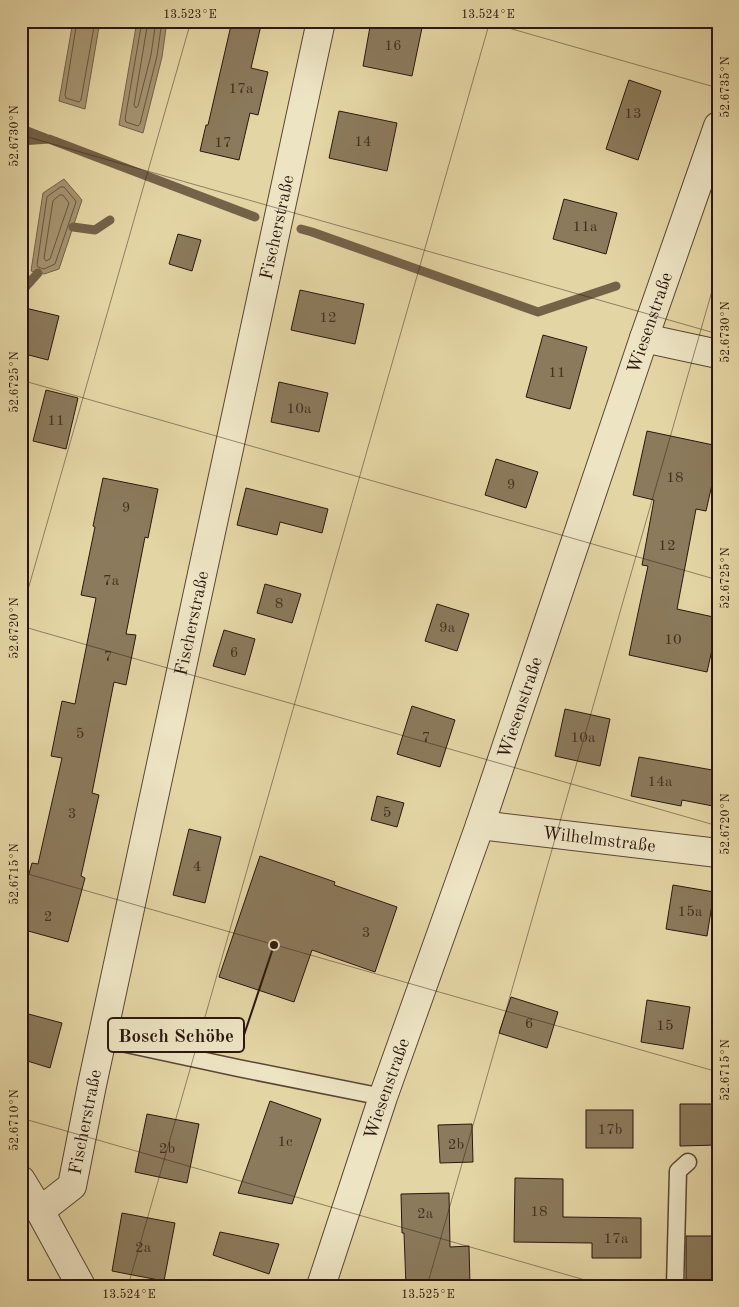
<svg xmlns="http://www.w3.org/2000/svg" width="739" height="1307" font-family="'Old Standard TT',serif">
	<style>
		.water { fill: #a59471; stroke: #746249 }
		.lines { fill: none; stroke-linecap: round; stroke-linejoin: round }
		.shore { stroke: #685640; stroke-width: 1 }
		.stream { stroke: #746249; stroke-width: 9 }
		.building { fill: #8b7a5c; stroke: #2b170e }
		.lane-casing { stroke: #594634; stroke-width: 19 }
		.street-casing { stroke: #594634; stroke-width: 30 }
		.lane { stroke: #ede4c4; stroke-width: 16 }
		.street { stroke: #ede4c4; stroke-width: 28 }
		.ticks { fill: none; stroke: #2b170e; stroke-width: 1; stroke-opacity: 0.45 }
		.labels { text-anchor: middle; stroke-width: 5; stroke-linejoin: round; paint-order: stroke }
		.number-label { font-size: 15px; fill: #433022 }
		.street-label { font-size: 18px; fill: #2b170e; stroke: #ede4c4 }
		.leader { fill: none; stroke: #2b170e; stroke-width: 2 }
		.callout-dot { fill: #2b170e; stroke: #ede4c4; stroke-width: 2 }
		.callout { fill: #ede4c4; stroke: #2b170e; stroke-width: 2 }
		.callout-label { font-size: 19px; text-anchor: middle; font-weight: bold; fill: #2b170e }
		.neatline { fill: none; stroke: #2b170e; stroke-width: 2 }
		.ticks-label { font-size: 12px; text-anchor: middle; fill: #2b170e }
	</style>
	<rect width="100%" height="100%" fill="#e4d5a4"/>
	<filter id="stains"><feTurbulence type="fractalNoise" baseFrequency=".004" numOctaves="4"/><feColorMatrix values="0 0 0 0 .2 0 0 0 0 .09 0 0 0 0 .02 0 0 0 .5 -.17"/></filter>
	<radialGradient id="worn" r=".72"><stop offset=".6" stop-color="#630" stop-opacity="0"/><stop offset="1" stop-color="#630" stop-opacity=".3"/></radialGradient>
	<!-- water -->
	<g class="water">
		<polygon points="73,21 100,21 85,109 59,101"/>
		<polygon points="137,21 167,21 162,57 143,133 119,125"/>
		<polygon points="64,179 82,200 59,269 44,274 31,271 43,193"/>
	</g>
	<g class="lines">
		<!-- shore -->
		<g class="shore">
			<polyline points="77,21 65,95 66,98 79,102 81,100 95,21"/>
			<polyline points="142,21 125,119 126,122 138,126 140,124 157,56 162,21"/>
			<polyline points="148,21 134,105 136,108 138,106 151,55 156,21"/>
			<polygon points="61,187 64,187 75,200 76,202 55,264 44,269 38,267 37,265 47,197"/>
			<polygon points="60,195 63,195 69,203 50,259 46,261 44,258 53,201"/>
		</g>
		<!-- stream -->
		<g class="stream">
			<polyline points="21,125 27,131 45,138"/>
			<polyline points="21,141 49,139 255,217"/>
			<polyline points="73,227 95,230 110,220"/>
			<polyline points="301,229 312,232 538,312 616,286"/>
			<polyline points="21,292 38,273"/>
		</g>
	</g>
	<!-- building -->
	<g class="building">
		<polygon points="232,21 262,21 251,68 268,72 258,115 250,113 239,160 200,151 206,125 208,125"/>
		<polygon points="371,21 411,21 423,23 412,76 363,66"/>
		<polygon points="629,80 661,91 638,160 606,149"/>
		<polygon points="339,111 397,123 387,171 329,158"/>
		<polygon points="564,199 617,213 606,254 553,239"/>
		<polygon points="178,234 201,240 192,271 169,264"/>
		<polygon points="300,290 364,304 355,344 291,330"/>
		<polygon points="21,307 59,316 48,360 21,353"/>
		<polygon points="543,335 587,347 570,409 526,397"/>
		<polygon points="279,382 328,393 319,432 271,422"/>
		<polygon points="46,390 78,398 66,449 33,441"/>
		<polygon points="647,431 718,446 718,458 706,511 696,509 677,609 718,618 718,623 707,672 629,655 648,566 642,565 654,500 633,495"/>
		<polygon points="496,459 538,472 526,508 485,495"/>
		<polygon points="103,478 158,489 148,538 145,537 126,634 136,635 126,685 114,682 92,793 99,795 81,876 85,878 68,942 21,929 21,902 32,863 38,864 62,758 51,756 62,701 75,704 96,598 81,595 95,527 93,526"/>
		<polygon points="246,488 328,509 322,533 280,522 277,535 237,525"/>
		<polygon points="265,584 301,594 292,623 257,613"/>
		<polygon points="437,604 469,614 457,651 425,641"/>
		<polygon points="224,630 255,639 245,675 213,666"/>
		<polygon points="412,706 455,720 440,767 397,754"/>
		<polygon points="565,709 610,719 600,766 555,756"/>
		<polygon points="639,757 718,771 718,807 682,800 681,806 631,796"/>
		<polygon points="377,796 404,803 397,827 371,820"/>
		<polygon points="189,829 221,837 205,903 173,895"/>
		<polygon points="260,856 335,882 334,885 397,907 375,972 312,950 294,1002 219,977"/>
		<polygon points="673,885 714,892 707,936 666,929"/>
		<polygon points="511,997 558,1012 547,1048 499,1033"/>
		<polygon points="647,1000 690,1007 683,1049 641,1042"/>
		<polygon points="21,1012 62,1023 50,1068 21,1059"/>
		<polygon points="270,1101 321,1119 292,1204 238,1193"/>
		<polygon points="680,1104 718,1104 718,1145 680,1146"/>
		<rect x="586" y="1110" width="47" height="38"/>
		<polygon points="147,1114 199,1124 187,1183 135,1172"/>
		<polygon points="472,1124 473,1162 440,1163 438,1125"/>
		<polygon points="515,1178 563,1179 563,1217 641,1218 641,1258 592,1258 592,1243 514,1242"/>
		<polygon points="449,1193 450,1247 469,1246 470,1286 406,1286 404,1233 402,1233 401,1194"/>
		<polygon points="122,1213 175,1223 164,1281 112,1271"/>
		<polygon points="220,1232 279,1244 269,1274 213,1255"/>
		<rect x="686" y="1236" width="32" height="50"/>
	</g>
	<g class="lines">
		<defs>
			<g id="lane">
				<polyline points="103,1039 238,1068 383,1097"/>
				<polyline points="675,1286 678,1171 688,1162"/>
			</g>
			<g id="street">
				<polyline points="644,338 718,354"/>
				<path id="s1" d="M480,825L718,853"/>
				<polyline points="21,1180 40,1211 81,1286"/>
				<path id="s2" d="M40,1211L72,1186L92,1085L321,21"/>
				<path id="s3" d="M321,1286L383,1097L480,825L644,338L718,126"/>
			</g>
		</defs>
		<!-- lane casing -->
		<use href="#lane" class="lane-casing"/>
		<!-- street casing -->
		<use href="#street" class="street-casing"/>
		<!-- lane -->
		<use href="#lane" class="lane"/>
		<!-- street -->
		<use href="#street" class="street"/>
	</g>
	<!-- ticks -->
	<path class="ticks" d="M484,21L718,88M21,135L718,334M21,380L718,580M21,614L191,21M21,626L718,826M21,872L718,1072M21,1118L606,1286M128,1286L490,21M427,1286L718,270"/>
	<g class="labels">
		<!-- number labels -->
		<g class="number-label">
			<text x="393" y="50">16</text>
			<text x="241" y="93">17a</text>
			<text x="633" y="118">13</text>
			<text x="363" y="146">14</text>
			<text x="223" y="147">17</text>
			<text x="585" y="231">11a</text>
			<text x="328" y="322">12</text>
			<text x="557" y="377">11</text>
			<text x="299" y="413">10a</text>
			<text x="56" y="425">11</text>
			<text x="675" y="482">18</text>
			<text x="511" y="489">9</text>
			<text x="126" y="512">9</text>
			<text x="667" y="550">12</text>
			<text x="111" y="585">7a</text>
			<text x="279" y="608">8</text>
			<text x="447" y="632">9a</text>
			<text x="673" y="644">10</text>
			<text x="234" y="657">6</text>
			<text x="108" y="661">7</text>
			<text x="80" y="738">5</text>
			<text x="426" y="742">7</text>
			<text x="583" y="742">10a</text>
			<text x="660" y="786">14a</text>
			<text x="387" y="817">5</text>
			<text x="72" y="818">3</text>
			<text x="197" y="871">4</text>
			<text x="690" y="916">15a</text>
			<text x="48" y="921">2</text>
			<text x="366" y="937">3</text>
			<text x="529" y="1028">6</text>
			<text x="665" y="1030">15</text>
			<text x="610" y="1134">17b</text>
			<text x="285" y="1146">1c</text>
			<text x="456" y="1149">2b</text>
			<text x="167" y="1153">2b</text>
			<text x="539" y="1216">18</text>
			<text x="425" y="1218">2a</text>
			<text x="616" y="1243">17a</text>
			<text x="143" y="1252">2a</text>
		</g>
		<!-- street labels -->
		<g class="street-label">
			<text dy="6" stroke="none"><textPath href="#s2" startOffset="1021">Fischerstraße</textPath></text>
			<text dy="6" stroke="none"><textPath href="#s3" startOffset="1018">Wiesenstraße</textPath></text>
			<text dy="6" stroke="none"><textPath href="#s2" startOffset="616">Fischerstraße</textPath></text>
			<text dy="6" stroke="none"><textPath href="#s3" startOffset="612">Wiesenstraße</textPath></text>
			<text dy="6" stroke="none"><textPath href="#s1" startOffset="120">Wilhelmstraße</textPath></text>
			<text dy="6" stroke="none"><textPath href="#s3" startOffset="208">Wiesenstraße</textPath></text>
			<text dy="6" stroke="none"><textPath href="#s2" startOffset="106">Fischerstraße</textPath></text>
		</g>
	</g>
	<!-- callouts -->
	<path class="leader" d="M274 945L244 1035"/>
	<circle class="callout-dot" cx="274" cy="945" r="5"/>
	<rect class="callout" x="108" y="1018" width="136" height="34" rx="5"/>
	<g class="callout-label">
		<text x="176" y="1042">Bosch Schöbe</text>
	</g>
	<!-- margin -->
	<rect width="739" height="1307" fill="none" stroke="#e4d5a4" stroke-width="55"/>
	<rect x="28" y="28" width="684" height="1252" class="neatline"/>
	<g class="ticks-label">
		<text x="190" y="18">13.523°E</text>
		<text x="488" y="18">13.524°E</text>
		<text transform="translate(725 87) rotate(-90)" y="4">52.6735°N</text>
		<text transform="translate(14 136) rotate(-90)" y="4">52.6730°N</text>
		<text transform="translate(725 332) rotate(-90)" y="4">52.6730°N</text>
		<text transform="translate(14 382) rotate(-90)" y="4">52.6725°N</text>
		<text transform="translate(725 578) rotate(-90)" y="4">52.6725°N</text>
		<text transform="translate(14 628) rotate(-90)" y="4">52.6720°N</text>
		<text transform="translate(725 824) rotate(-90)" y="4">52.6720°N</text>
		<text transform="translate(14 874) rotate(-90)" y="4">52.6715°N</text>
		<text transform="translate(725 1070) rotate(-90)" y="4">52.6715°N</text>
		<text transform="translate(14 1120) rotate(-90)" y="4">52.6710°N</text>
		<text x="129" y="1298">13.524°E</text>
		<text x="428" y="1298">13.525°E</text>
	</g>
	<rect width="100%" height="100%" filter="url(#stains)"/>
	<rect width="100%" height="100%" fill="url(#worn)"/>
</svg>
